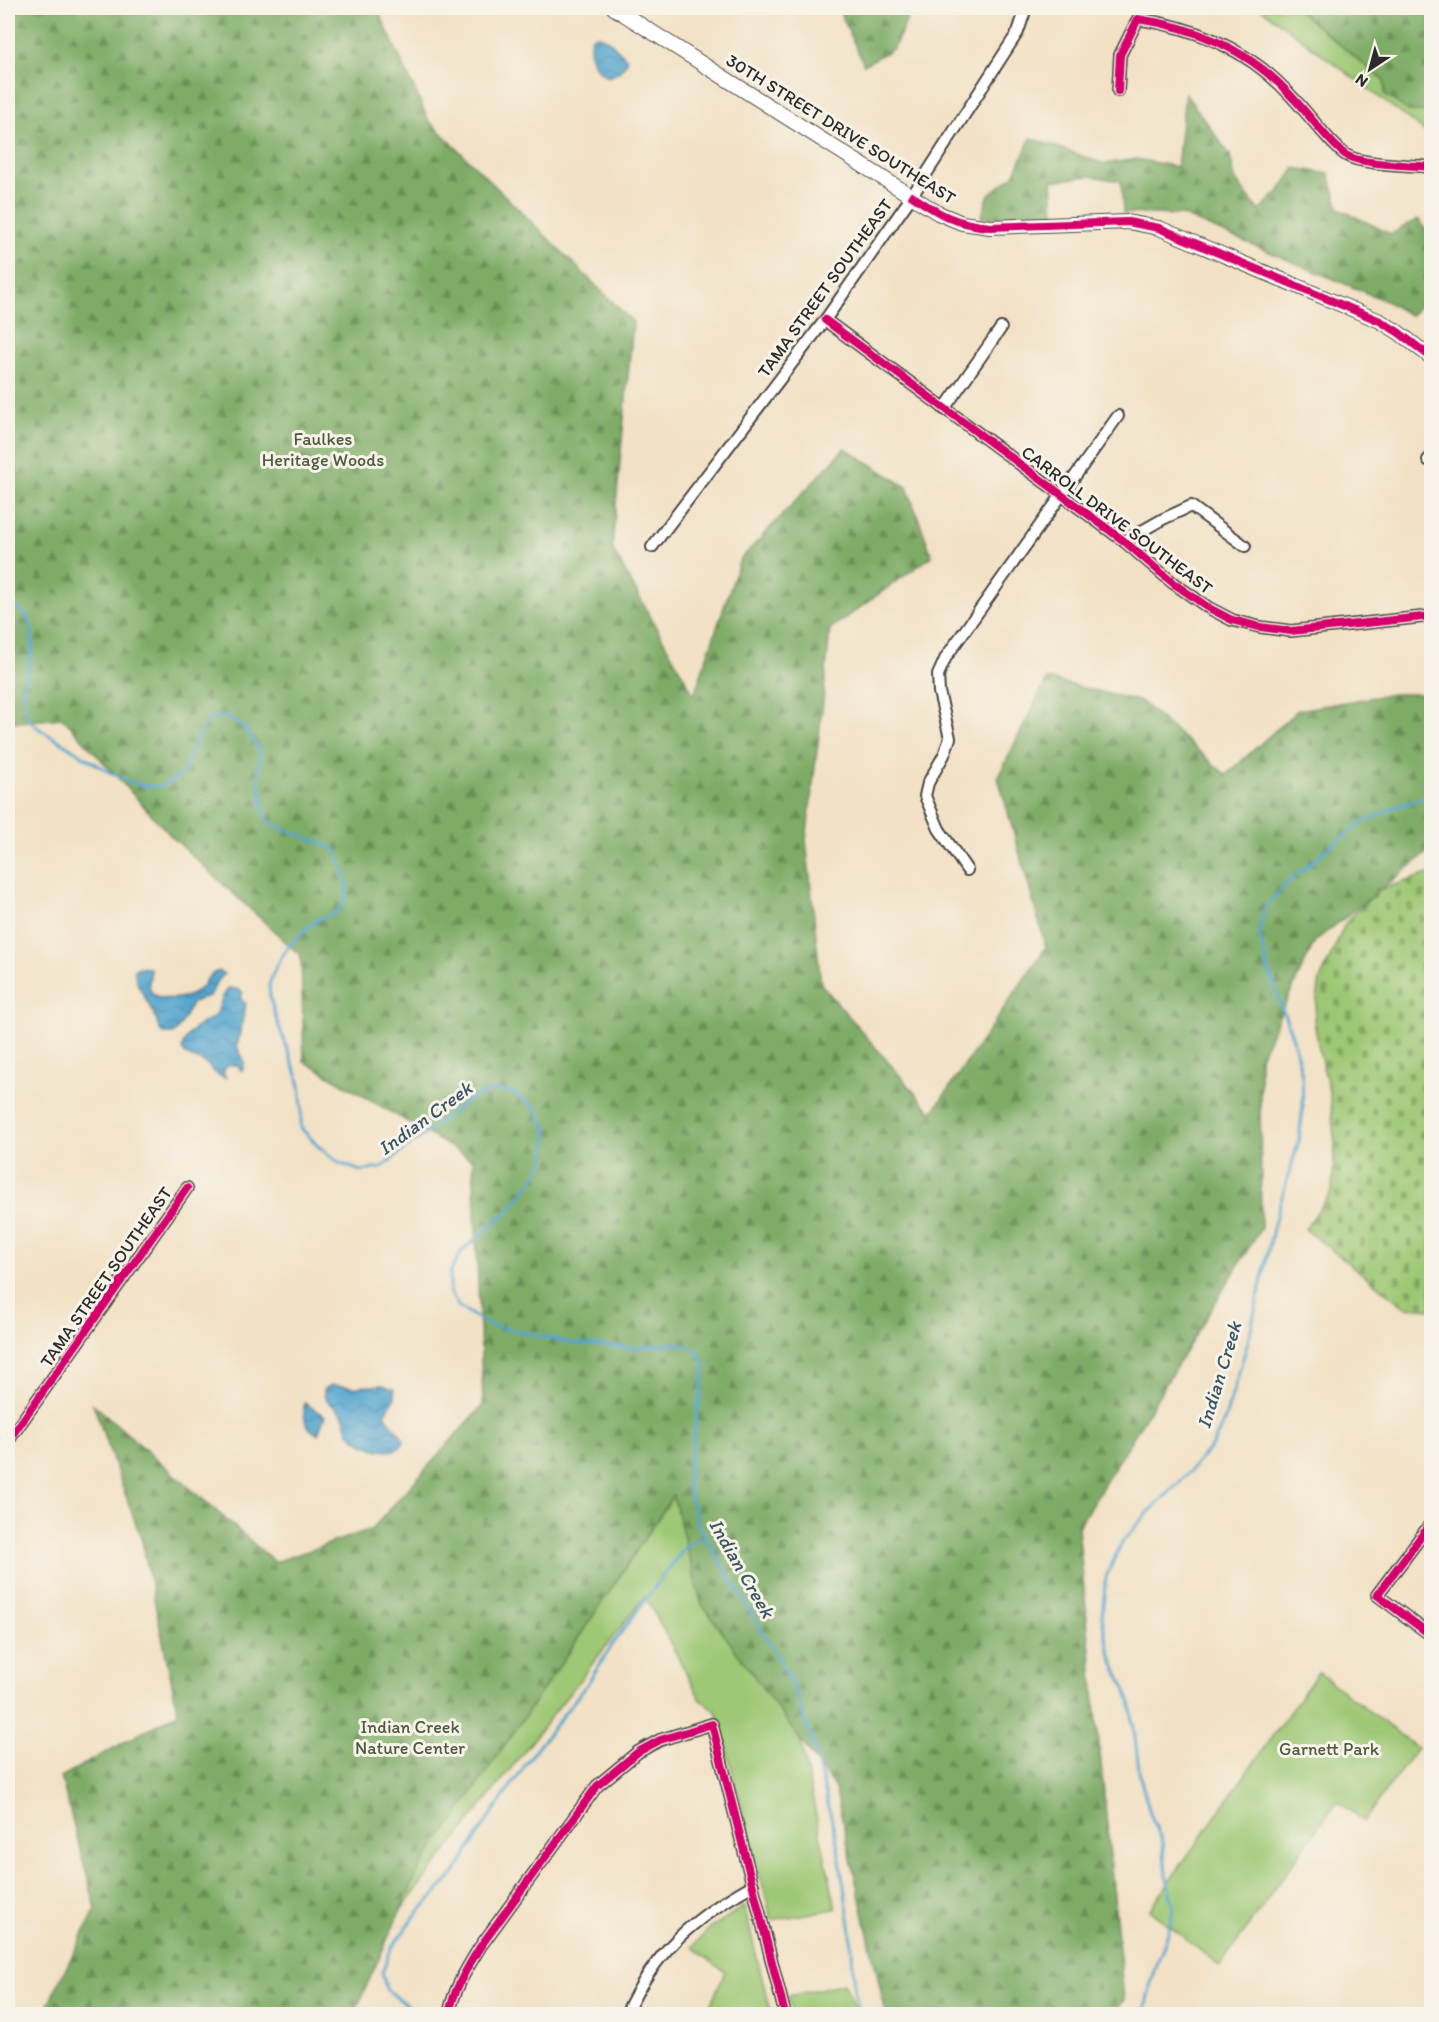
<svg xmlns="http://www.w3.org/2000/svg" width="1439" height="2022" font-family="Itim,sans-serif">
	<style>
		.green { fill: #9ec874; stroke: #647a50; stroke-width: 1.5 }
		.forest { fill: url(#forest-firs); stroke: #546c48; stroke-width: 1.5 }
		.cemetery { fill: url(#cemetery-stones); stroke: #647a50; stroke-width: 1.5 }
		.water { fill: url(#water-waves); stroke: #40687d; stroke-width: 1.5 }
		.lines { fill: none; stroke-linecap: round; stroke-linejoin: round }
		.stream { stroke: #55a6cf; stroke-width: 3 }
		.minor-casing { stroke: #494642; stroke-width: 14 }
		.major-casing { stroke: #494642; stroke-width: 16 }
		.minor { stroke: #fff; stroke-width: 10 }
		.major { stroke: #fff; stroke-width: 14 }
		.cycleway-casing { stroke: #f7f3e8; stroke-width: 11 }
		.cycleway { stroke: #d6006c; stroke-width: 8 }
		.labels { text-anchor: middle; stroke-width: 6; stroke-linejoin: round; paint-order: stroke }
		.street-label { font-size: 18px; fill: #2b2b2b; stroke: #f7f3e8 }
		.park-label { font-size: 18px; fill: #4e5a41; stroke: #f7f3e8 }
		.water-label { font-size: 20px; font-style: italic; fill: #3a5664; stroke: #f7f3e8 }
	</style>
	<defs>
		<pattern id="forest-firs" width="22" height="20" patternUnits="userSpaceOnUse" patternTransform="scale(1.5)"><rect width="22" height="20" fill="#7eac66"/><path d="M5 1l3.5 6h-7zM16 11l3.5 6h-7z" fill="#678c54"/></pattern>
		<pattern id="cemetery-stones" width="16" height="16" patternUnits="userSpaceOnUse" patternTransform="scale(1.5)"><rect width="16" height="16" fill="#9ec874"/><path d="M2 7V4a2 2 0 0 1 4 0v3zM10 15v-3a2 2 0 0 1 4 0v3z" fill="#81a35f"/></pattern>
		<pattern id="water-waves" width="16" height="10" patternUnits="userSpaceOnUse" patternTransform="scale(1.5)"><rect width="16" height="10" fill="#55a6cf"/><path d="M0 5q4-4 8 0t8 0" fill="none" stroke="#4787a8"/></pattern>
	</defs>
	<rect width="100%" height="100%" fill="#f7f3e8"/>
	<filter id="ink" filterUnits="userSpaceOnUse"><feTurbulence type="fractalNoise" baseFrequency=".0167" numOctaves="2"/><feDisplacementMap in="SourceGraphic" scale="12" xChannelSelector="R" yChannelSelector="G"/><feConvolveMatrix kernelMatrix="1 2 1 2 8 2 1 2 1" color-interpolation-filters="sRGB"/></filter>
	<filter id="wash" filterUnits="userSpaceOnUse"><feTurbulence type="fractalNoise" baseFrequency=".008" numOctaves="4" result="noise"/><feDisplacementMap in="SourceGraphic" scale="24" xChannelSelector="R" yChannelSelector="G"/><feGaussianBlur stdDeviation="1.35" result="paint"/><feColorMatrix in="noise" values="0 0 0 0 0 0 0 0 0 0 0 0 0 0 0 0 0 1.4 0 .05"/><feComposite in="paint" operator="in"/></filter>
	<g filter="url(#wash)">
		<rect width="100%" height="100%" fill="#f2e1c5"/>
		<!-- green -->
		<g class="green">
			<polygon points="1260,8 1431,8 1431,136"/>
			<polygon points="627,1327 790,1692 836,1909 772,1920 716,1711 701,1700 645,1596 320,2014 88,2014"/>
			<polygon points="1318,1672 1417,1748 1364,1821 1337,1801 1220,1966 1149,1910"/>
			<polygon points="744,1906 771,2014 708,2014 707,2012 725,1972 692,1947 709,1929"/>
			<polygon points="844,1983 859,2014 793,2014 788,1996"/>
		</g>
		<!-- forest -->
		<g class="forest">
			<polygon points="8,8 377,8 429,121 633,322 612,548 694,695 740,560 845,448 907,487 932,556 830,629 823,702 806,840 821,984 932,1113 1046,947 998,777 1047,679 1142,702 1226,775 1298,710 1392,694 1431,694 1431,850 1315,941 1260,1057 1261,1228 1078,1527 1124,2000 1114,2014 886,2014 835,1788 701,1603 673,1496 567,1655 418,1871 354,2014 43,2014 96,1909 61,1777 178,1713 142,1541 93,1404 275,1562 372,1529 483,1405 473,1160 304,1061 301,956 171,836 63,718 8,723"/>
			<polygon points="838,8 912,8 894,48 864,65"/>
			<polygon points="1295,8 1431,8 1431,118 1423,111 1409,111 1385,95 1384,81"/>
			<polygon points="1185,93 1230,155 1235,179 1259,211 1281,189 1295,168 1329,174 1339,209 1391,234 1418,219 1431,237 1431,289 1411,316 1386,301 1181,215 1123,213 1121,181 1090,176 1052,181 1054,215 981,218 989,194 1014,175 1031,138 1104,164 1137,159 1177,167"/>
		</g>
		<!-- cemetery -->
		<polygon class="cemetery" points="1431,873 1432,873 1431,1309 1405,1307 1305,1229 1332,1191 1335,1146 1330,1094 1320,1055 1314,1020 1320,980 1346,922 1379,890"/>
		<!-- water -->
		<g class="water">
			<path d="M596,35L608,40L626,58L627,62L618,73L608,77C592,68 588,56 591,38Z"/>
			<path d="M138,967L150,968C152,974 148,980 149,987C154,1004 185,999 196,992C206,985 206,973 220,971L224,974L216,983L211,995C205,998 197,999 192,1004C184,1014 185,1024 173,1034H165L160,1030L154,1014L138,985L134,970Z"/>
			<path d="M229,988L240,990L243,993L240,998L246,1004L237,1046C240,1056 248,1060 242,1071L237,1065H228L223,1072L226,1078C215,1076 214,1070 206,1064C198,1057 187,1061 182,1048C185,1037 194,1028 204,1022C209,1020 212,1019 216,1014C221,1006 221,995 229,988Z"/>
			<path d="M331,1385L355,1387L383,1385L394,1389L395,1398L385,1414C390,1424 400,1430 404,1441C397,1462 357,1445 349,1432C346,1426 346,1420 342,1414C336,1405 322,1403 324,1389Z"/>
			<path d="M304,1403L325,1416L318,1434C304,1429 304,1415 304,1403Z"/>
		</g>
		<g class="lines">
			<!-- stream -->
			<g class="stream">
				<path d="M8,602C13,606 22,610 26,616C45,649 16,678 25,710C30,728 52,736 66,745C89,759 139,797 166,784C189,773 185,766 194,745C198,735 204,727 210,718L227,717L246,729L260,751L259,780L262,804L268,822C290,833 313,839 335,849C344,869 357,895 336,912C331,916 322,917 316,921C294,937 278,957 270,982C264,1000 294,1060 299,1082C303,1096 301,1113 301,1128L318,1146L339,1163L361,1171L381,1168L468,1100L493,1090L511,1092L535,1107L548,1132L544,1161L531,1183L510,1209L461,1252L450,1273V1292L459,1307L489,1325L571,1343L634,1348L679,1343L697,1350L705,1365L689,1464L688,1488L698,1525L767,1639L792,1683L813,1743L837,1842L851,1931L854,1989L860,2014"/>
				<polyline points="418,2014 386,1989 382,1972 391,1949 414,1917 455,1873 485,1824 534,1752 588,1683 612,1645 642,1604 685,1547 704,1536"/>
				<polyline points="1144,2014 1154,1969 1162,1951 1171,1923 1173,1905 1166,1875 1163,1843 1151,1816 1140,1777 1130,1700 1113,1662 1105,1634 1102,1616 1106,1577 1122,1542 1148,1513 1187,1475 1213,1444 1225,1419 1249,1338 1274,1224 1299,1140 1303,1106 1302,1075 1293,1039 1266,963 1259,931 1265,908 1288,882 1328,848 1359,825 1395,807 1432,795"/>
			</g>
		</g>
	</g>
	<g filter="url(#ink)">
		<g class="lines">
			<defs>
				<g id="minor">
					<path d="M1118,91L1120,55L1138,19C1199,28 1252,51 1293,98C1307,112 1331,145 1346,155C1361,165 1412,165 1432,167"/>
					<polyline points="825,320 1124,541 1173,583 1209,608 1232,620 1260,627 1291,631 1432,616"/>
					<polyline points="944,409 1001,328"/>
					<polyline points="1428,460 1432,456"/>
					<polyline points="1124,541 1163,519 1191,506 1245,546"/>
					<polyline points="652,547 825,320 912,196 1018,32 1026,8"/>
					<polyline points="967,870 939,829 925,796 928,783 944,755 950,738 939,692 938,675 946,657 1118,416"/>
					<polyline points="8,1441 187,1188"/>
					<polyline points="1432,1522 1377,1595 1432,1636"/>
					<path d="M449,2014C454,1989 467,1968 480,1947L597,1786L638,1752L660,1740L712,1724L785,2014"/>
					<path d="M626,2014C655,1951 693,1918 753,1885"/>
				</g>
				<polyline id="major" points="614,8 938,213 962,223 990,227 1128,222 1159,228 1380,321 1398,332 1432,358"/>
			</defs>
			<!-- minor casing -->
			<use href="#minor" class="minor-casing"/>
			<!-- major casing -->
			<use href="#major" class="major-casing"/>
			<!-- minor -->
			<use href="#minor" class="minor"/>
			<!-- major -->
			<use href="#major" class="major"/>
			<defs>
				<g id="cycleway">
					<path d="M1118,91L1120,55L1138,19C1199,28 1252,51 1293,98C1307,112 1331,145 1346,155C1361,165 1412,165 1432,167"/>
					<path d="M912,196C941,215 955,224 990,227L1128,222L1159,228L1380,321L1398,332L1432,358"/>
					<polyline points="825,320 1124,541 1173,583 1209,608 1232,620 1260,627 1291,631 1432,616"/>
					<polyline points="8,1441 187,1188"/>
					<polyline points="1432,1522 1377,1595 1432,1636"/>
					<path d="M449,2014C454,1989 467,1968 480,1947L597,1786L638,1752L660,1740L712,1724L785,2014"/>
				</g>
			</defs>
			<!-- cycleway casing -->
			<use href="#cycleway" class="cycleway-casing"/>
			<!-- cycleway -->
			<use href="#cycleway" class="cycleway"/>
		</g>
	</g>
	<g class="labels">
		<!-- street labels -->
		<g class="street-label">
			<text transform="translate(841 129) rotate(32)" y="6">30TH STREET DRIVE SOUTHEAST</text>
			<text transform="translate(825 288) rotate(-54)" y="6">TAMA STREET SOUTHEAST</text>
			<text transform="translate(1117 520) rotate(37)" y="6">CARROLL DRIVE SOUTHEAST</text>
			<text transform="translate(106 1277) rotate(-55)" y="6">TAMA STREET SOUTHEAST</text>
		</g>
		<!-- park labels -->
		<g class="park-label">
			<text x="323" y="445">Faulkes<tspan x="323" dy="21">Heritage Woods</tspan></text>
			<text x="410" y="1733">Indian Creek<tspan x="410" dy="21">Nature Center</tspan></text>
			<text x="1329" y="1755">Garnett Park</text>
		</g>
		<!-- water labels -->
		<g class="water-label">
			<text transform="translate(425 1118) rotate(-36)" y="7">Indian Creek</text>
			<text transform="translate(1219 1375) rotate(-73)" y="7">Indian Creek</text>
			<text transform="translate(742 1568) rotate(60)" y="7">Indian Creek</text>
		</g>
	</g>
	<!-- margin -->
	<rect width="1439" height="2022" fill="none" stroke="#f7f3e8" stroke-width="30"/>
	<!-- north arrow -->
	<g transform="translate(1370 69) rotate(216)" stroke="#f7f3e8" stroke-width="4.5" paint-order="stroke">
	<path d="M0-4.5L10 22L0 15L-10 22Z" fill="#2b2b2b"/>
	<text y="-9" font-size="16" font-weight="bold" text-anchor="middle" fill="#2b2b2b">N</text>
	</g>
</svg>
